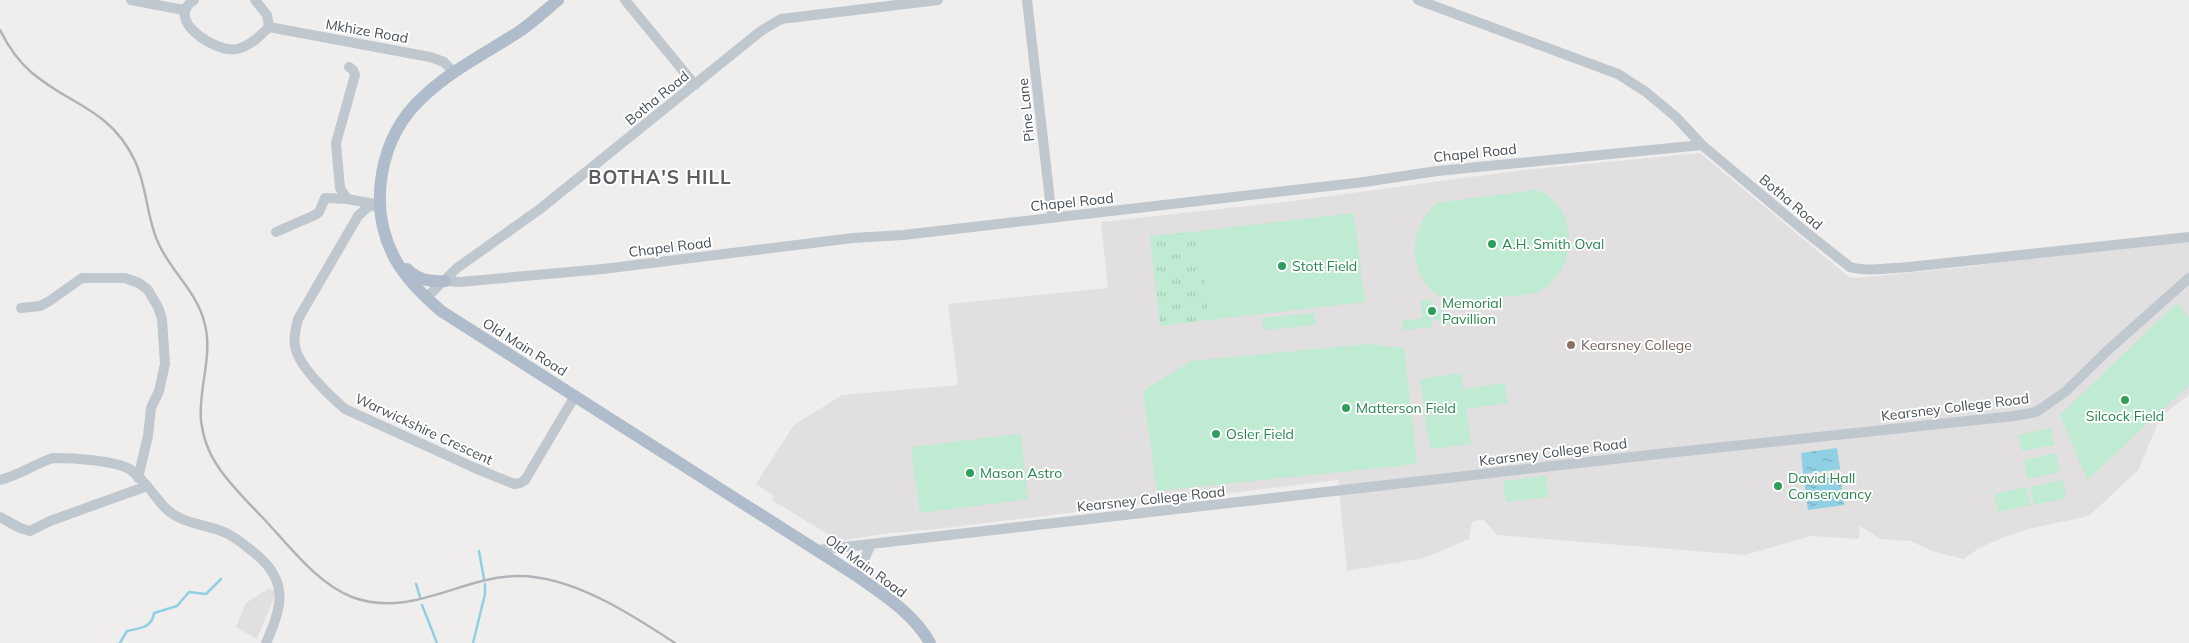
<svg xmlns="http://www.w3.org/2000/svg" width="2189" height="643" font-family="Mulish,sans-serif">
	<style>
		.education { fill: #e1dfdf }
		.grass { fill: url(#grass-tufts) }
		.green { fill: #beebd1 }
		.water { fill: url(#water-ripples) }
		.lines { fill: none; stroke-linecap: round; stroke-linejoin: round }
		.stream { stroke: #8fd0e5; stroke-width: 2.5 }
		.minor { stroke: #bfc7cf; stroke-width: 10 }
		.major { stroke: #afbccb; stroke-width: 12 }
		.rail { stroke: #b0b3b7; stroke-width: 2.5 }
		.leisure-dot { fill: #2e9e5b; stroke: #fff; stroke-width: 2 }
		.education-dot { fill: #8d6e63; stroke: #fff; stroke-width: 2 }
		.labels { text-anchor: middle; stroke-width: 4; stroke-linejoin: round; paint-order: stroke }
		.street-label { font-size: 14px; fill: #475059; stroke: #fff }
		.leisure-label { font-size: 14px; fill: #27864d; stroke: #fff; text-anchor: start }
		.education-label { font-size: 14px; fill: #785e54; stroke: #fff; text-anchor: start }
		.district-label { font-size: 19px; font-weight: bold; letter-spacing: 1px; fill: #5b5e62; stroke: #fff }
	</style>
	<defs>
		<pattern id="grass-tufts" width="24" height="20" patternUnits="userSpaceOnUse" patternTransform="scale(1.25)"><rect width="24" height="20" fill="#beebd1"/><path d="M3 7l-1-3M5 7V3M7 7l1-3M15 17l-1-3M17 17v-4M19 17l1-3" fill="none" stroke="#a5cbb6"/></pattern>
		<pattern id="water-ripples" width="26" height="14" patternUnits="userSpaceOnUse" patternTransform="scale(1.25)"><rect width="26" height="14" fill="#8fd0e5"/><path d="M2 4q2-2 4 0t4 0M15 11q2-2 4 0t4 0" fill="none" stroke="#77abbd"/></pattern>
	</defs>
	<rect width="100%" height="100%" fill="#f0eeed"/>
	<!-- education -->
	<g class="education">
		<polygon points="1700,153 1849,277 1856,278 1957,268 2189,239 2189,395 2161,416 2138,470 2089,516 2028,529 2004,537 1979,548 1964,559 1935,552 1910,541 1880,539 1860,526 1859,539 1811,536 1745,555 1497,535 1483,519 1472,522 1469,539 1424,558 1347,571 1338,480 937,529 890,533 839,541 772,500 774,496 756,484 794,425 842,395 958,385 948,304 1108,288 1101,222 1293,201 1523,170"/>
		<polygon points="269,588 276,593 257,639 236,627 246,603"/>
	</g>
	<!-- grass -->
	<polygon class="grass" points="1199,231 1209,320 1160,326 1150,236"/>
	<!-- green -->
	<g class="green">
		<path d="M1536,190C1581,205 1578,272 1538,292C1531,295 1520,295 1512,296C1493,299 1473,301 1454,304C1409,288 1402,234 1437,203Z"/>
		<polygon points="1354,213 1365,302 1209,320 1199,231"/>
		<polygon points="1431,298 1432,306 1452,317 1448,326 1431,317 1432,327 1403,330 1402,321 1423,318 1421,301"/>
		<polygon points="2177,303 2189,318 2189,385 2087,480 2060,415"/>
		<polygon points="1314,313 1316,325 1264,330 1262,318"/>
		<polygon points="1369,344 1404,348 1417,464 1157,491 1143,391 1191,361"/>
		<polygon points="1461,373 1463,389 1505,383 1508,403 1466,409 1471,444 1430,449 1420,379"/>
		<polygon points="2051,428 2054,445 2022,451 2018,435"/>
		<polygon points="1021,434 1028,499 920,513 911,447"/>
		<polygon points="2056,453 2060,472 2027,479 2024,460"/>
		<polygon points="1546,476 1549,497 1506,502 1503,481"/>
		<polygon points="2063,480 2066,498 2034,505 2030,487"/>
		<polygon points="2026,487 2030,505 1998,512 1994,494"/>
	</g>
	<!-- water -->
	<g class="water">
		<polygon points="1837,448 1840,469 1803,474 1801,453"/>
		<polygon points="1840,476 1844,505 1808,510 1804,481"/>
	</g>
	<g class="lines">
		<!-- stream -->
		<g class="stream">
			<polyline points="479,551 484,579"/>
			<polyline points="416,584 420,597"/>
			<polyline points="422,605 437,643"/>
			<path d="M120,643L127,631C140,628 152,628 154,613L177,606L189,592L206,594L221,579"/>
			<polyline points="473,643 485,594 485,584"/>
		</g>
		<!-- minor -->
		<g class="minor">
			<polyline points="131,0 184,10"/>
			<path d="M194,0C163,20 218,54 237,49C250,46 260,36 269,27"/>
			<polyline points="255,0 267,15 269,27"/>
			<polyline points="625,0 695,85"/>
			<polyline points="1027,0 1052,218"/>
			<path d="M1418,0L1618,74L1646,92L1676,117L1702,145L1807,233L1850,267C1868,272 1890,268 1909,267L2189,237"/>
			<polyline points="269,27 430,57 444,62 454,73"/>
			<polyline points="347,199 340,188 336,143 355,75 353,70 349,67"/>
			<path d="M381,207L369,206L358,216L298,319C296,328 293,338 295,346C298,366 330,396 345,409L475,468L514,484L520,483L525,480L575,396"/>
			<polyline points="276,232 315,215 319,212 325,198 347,199 375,204"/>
			<polyline points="445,281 459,282 603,269 853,238 903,235 1364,182 1437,171 1702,145"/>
			<polyline points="426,298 457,268 540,209 761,31 781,19 938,0"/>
			<polyline points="21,308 40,306 48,302 82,278 125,278 139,283 148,290 158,307 162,319 165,364 159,391 151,408 148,436 138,478"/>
			<path d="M0,480C20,475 34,464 53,458C71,458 116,460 131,470C136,474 143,481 147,486C157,497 162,508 176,516C191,525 210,525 226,533C237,538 247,547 257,555C289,582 282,608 266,643"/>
			<polyline points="0,517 20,528 30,531 50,521 147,486"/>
			<polyline points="818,550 1658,454 2014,416 2036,412 2065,392 2108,350 2189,278"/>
			<polyline points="857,576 871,544"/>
		</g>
		<!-- major -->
		<g class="major">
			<path d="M558,0C546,10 533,22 520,31C488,52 451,70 423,97C380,136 367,205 394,257C405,278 423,295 441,311L857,576C884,595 914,614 930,643"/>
			<path d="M407,269C418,280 430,282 445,281"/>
		</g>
		<!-- rail -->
		<path class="rail" d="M0,30C8,46 17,60 31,72C69,105 109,108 134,159C147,185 146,214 157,240C169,270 196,290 204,321C214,355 198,387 201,421C203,436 208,452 217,465C229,484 246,500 262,517C289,545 315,582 352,597C410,619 460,577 517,576C571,575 631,614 675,643"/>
	</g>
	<!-- markers -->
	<g class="leisure-dot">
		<circle cx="1492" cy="244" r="5"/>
		<circle cx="1282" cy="266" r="5"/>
		<circle cx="1432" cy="311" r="5"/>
		<circle cx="2125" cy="400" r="5"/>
		<circle cx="1346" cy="408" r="5"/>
		<circle cx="1216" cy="434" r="5"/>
		<circle cx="970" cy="473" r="5"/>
		<circle cx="1778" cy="486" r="5"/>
	</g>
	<circle class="education-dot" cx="1571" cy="345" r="5"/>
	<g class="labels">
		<!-- street labels -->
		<g class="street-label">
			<text transform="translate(367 31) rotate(10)" y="5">Mkhize Road</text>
			<text transform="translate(657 98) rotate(-39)" y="5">Botha Road</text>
			<text transform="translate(1026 110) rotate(-96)" y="5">Pine Lane</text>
			<text transform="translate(1475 153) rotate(-6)" y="5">Chapel Road</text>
			<text transform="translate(1072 202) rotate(-6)" y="5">Chapel Road</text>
			<text transform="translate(1791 202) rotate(40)" y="5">Botha Road</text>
			<text transform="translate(670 247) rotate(-7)" y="5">Chapel Road</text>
			<text transform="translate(525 347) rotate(32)" y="5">Old Main Road</text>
			<text transform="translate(1955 407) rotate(-7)" y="5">Kearsney College Road</text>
			<text transform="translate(424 429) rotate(25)" y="5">Warwickshire Crescent</text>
			<text transform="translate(1553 452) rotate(-7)" y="5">Kearsney College Road</text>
			<text transform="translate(1151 499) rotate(-6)" y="5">Kearsney College Road</text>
			<text transform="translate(866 566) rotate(36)" y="5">Old Main Road</text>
		</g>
		<!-- leisure labels -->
		<g class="leisure-label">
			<text x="1502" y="249">A.H. Smith Oval</text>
			<text x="1292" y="271">Stott Field</text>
			<text x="1442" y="308">Memorial<tspan x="1442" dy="16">Pavillion</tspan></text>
			<text x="1356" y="413">Matterson Field</text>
			<text x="2125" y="421" text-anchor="middle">Silcock Field</text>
			<text x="1226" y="439">Osler Field</text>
			<text x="980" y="478">Mason Astro</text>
			<text x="1788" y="483">David Hall<tspan x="1788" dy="16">Conservancy</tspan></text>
		</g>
		<!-- education labels -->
		<g class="education-label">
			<text x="1581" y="350">Kearsney College</text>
		</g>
		<!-- district labels -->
		<g class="district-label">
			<text x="660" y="184">BOTHA'S HILL</text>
		</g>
	</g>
</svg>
